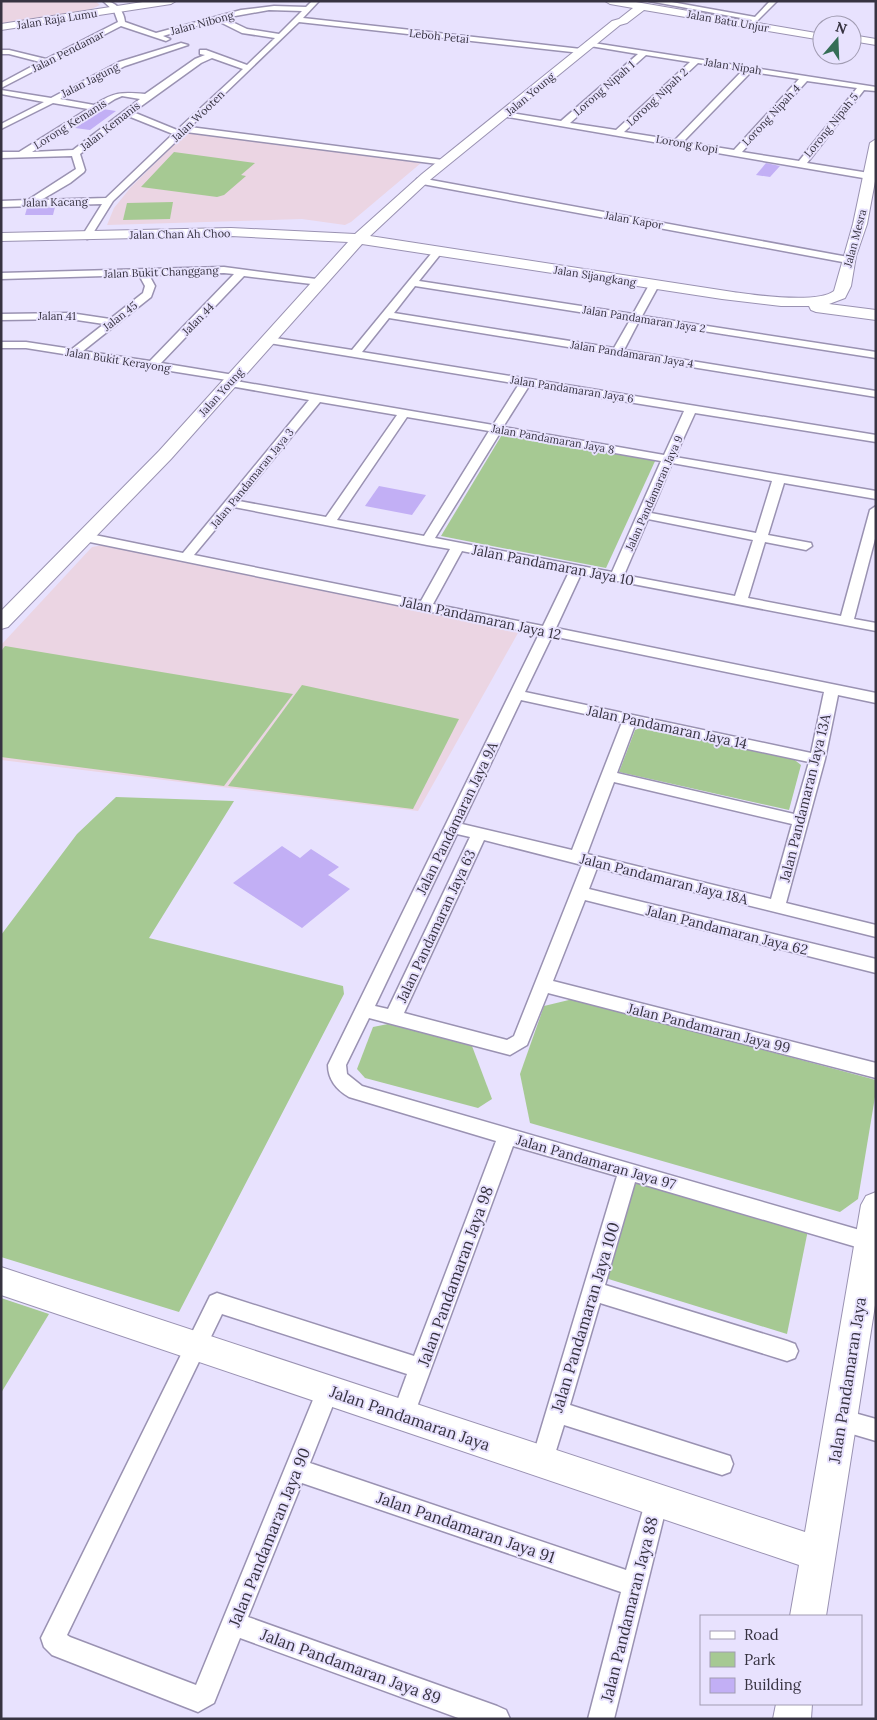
<svg xmlns="http://www.w3.org/2000/svg" width="877" height="1720" font-family="Lora,serif">
	<style>
		.education { fill: #ebd5e3 }
		.green { fill: #a6c993 }
		.building { fill: #c2aff5 }
		.lines { fill: none; stroke-linecap: round; stroke-linejoin: round }
		.street-casing { stroke: #9a92b2; stroke-width: 3 }
		.secondary-casing { stroke: #9a92b2; stroke-width: 2 }
		.street { fill: #fff; fill-rule: evenodd }
		.secondary { fill: #fff; fill-rule: evenodd }
		.labels { text-anchor: middle; stroke-width: 4; stroke-linejoin: round; paint-order: stroke }
		.far-street-label { font-size: 11px; fill: #373341; stroke: #e8e2fe }
		.street-label { font-size: 14px; fill: #373341; stroke: #e8e2fe }
		.near-street-label { font-size: 16px; fill: #373341; stroke: #e8e2fe }
	</style>
	<rect width="100%" height="100%" fill="#e8e2fe"/>
	<!-- education -->
	<g class="education">
		<polygon points="1,1 95,1 100,5 87,11 1,24"/>
		<polygon points="187,132 421,163 351,222 345,225 302,219 107,225 114,208 131,187"/>
		<polygon points="103,545 366,598 518,633 418,811 1,760 1,645 92,547"/>
	</g>
	<!-- green -->
	<g class="green">
		<polygon points="174,152 255,163 241,175 246,176 224,195 217,197 141,187"/>
		<polygon points="173,202 170,219 123,220 127,203"/>
		<polygon points="503,433 656,459 606,568 441,536"/>
		<polygon points="5,646 293,694 224,786 1,757 1,651"/>
		<polygon points="302,685 459,719 413,809 228,786"/>
		<polygon points="646,726 791,757 801,765 789,810 619,772 635,730"/>
		<polygon points="116,797 234,801 149,938 343,986 344,994 179,1312 1,1257 1,935 77,834"/>
		<polygon points="573,999 876,1080 876,1091 858,1199 840,1212 530,1123 520,1074 544,1006"/>
		<polygon points="388,1024 472,1046 492,1099 478,1108 365,1078 357,1069 373,1027"/>
		<polygon points="631,1179 808,1230 787,1334 602,1277"/>
		<polygon points="1,1298 49,1314 1,1393"/>
	</g>
	<!-- building -->
	<g class="building">
		<polygon points="103,109 116,111 90,130 75,128"/>
		<polygon points="766,163 780,166 770,177 756,175"/>
		<polygon points="55,207 53,215 25,215 27,208"/>
		<polygon points="379,486 426,495 412,515 365,506"/>
		<polygon points="282,846 300,858 311,849 339,867 328,875 350,889 302,928 233,883"/>
	</g>
	<g class="lines">
		<defs>
			<g id="street">
				<path d="M103,1C115,1 124,10 125,22L156,33L241,10L274,6L306,7L312,1H319L303,18L581,49L585,51L581,53L299,22L190,127L443,160L446,161V165L186,132L113,201L90,238L87,239L82,236L102,204L1,207V201L28,200L76,169L72,156L1,158V152H19L88,109L53,103L1,129V124L44,102L1,94V90L51,98L119,62L181,43L188,45L125,66L60,99L94,105C114,92 121,92 145,94L195,59L205,55L200,54V50H206L247,65L275,38L242,33L216,20L163,36L170,39L166,41L121,26L1,88V83L40,62L9,54H1V50H9L46,59L118,22L114,11ZM269,10L302,11L279,34L247,29L224,18ZM212,58L243,69L177,130L133,112L201,63ZM122,96L140,99L73,150L32,152L115,99ZM128,116L173,134L106,198L41,200L70,183L84,172L85,170L80,154Z"/>
				<polygon points="649,1 666,1 755,17 770,1 777,1 754,24 750,22 752,20"/>
				<path d="M587,42L876,87V91L864,90L807,163L869,173L873,176L869,179L502,116L501,114L505,112L561,121L638,54L590,46L586,44ZM646,55L690,62L616,130L570,123ZM698,63L743,70L675,140L624,132ZM751,72L799,79L734,150L683,142ZM807,81L857,88L799,161L742,152Z"/>
				<polygon points="420,178 848,257 853,260 848,263 417,183 417,179"/>
				<path d="M438,248L443,251L419,281L633,314L649,285L654,282L659,285L642,316L876,352V358L639,321L624,350L876,391V397L389,318L362,352L876,435V442L695,413L675,457L876,491V499L784,483L768,535L811,543L812,546L806,550L765,542L748,598L841,616L870,510L876,506V535L854,619L876,623V631L581,574L556,628L876,693V703L838,695L825,759L786,903L876,925V937L597,868L589,889L876,959V973L585,900L553,981L876,1063V1078L548,993L527,1045L510,1055L369,1018L346,1065L347,1074L362,1086L870,1233L876,1235V1249L870,1251L635,1182L605,1285L787,1341L795,1344L798,1351L795,1358L787,1361L600,1303L570,1405L730,1456L733,1464L730,1472L722,1475L564,1425L550,1470L542,1473L534,1470L531,1462L617,1176L513,1146L414,1415L411,1423L403,1426L395,1423L392,1415L407,1374L222,1314L67,1635L70,1637L196,1685L317,1390L320,1383L328,1380L336,1383L339,1390L310,1463L626,1570L648,1492L656,1488L664,1492L668,1500L614,1719H588L621,1592L302,1483L248,1617L497,1706L506,1710L510,1719H461L240,1638L214,1703L198,1712L52,1655L44,1647L41,1638L210,1296L217,1293L414,1356L496,1141L349,1097C337,1090 328,1080 328,1065L539,634L80,540L79,537L85,533L183,553L309,400L230,386L224,383L227,380L26,348H1V342H26L72,349L104,324L70,319L1,320V314L70,313L110,319L143,293L145,286L139,275L1,279V273L224,267L324,280L325,282L320,285L244,276L161,363L234,375L240,378L236,381L493,425L519,384L269,343L264,340L269,337L352,350L435,249ZM224,273L234,274L150,361L83,351L151,297L155,286L149,275ZM415,286L630,320L614,348L394,313ZM529,386L684,411L664,455L503,427ZM320,402L397,415L326,517L239,501ZM407,417L489,431L424,536L337,520ZM500,433L661,461L612,572L435,538ZM672,463L772,481L756,533L651,513ZM234,507L427,545L450,549L421,601L194,555ZM648,519L753,540L735,596L624,575ZM462,551L569,572L543,626L433,604ZM552,636L824,692L811,753L525,692ZM521,700L622,722L572,850L462,824ZM635,725L809,762L794,814L617,773ZM614,782L792,824L771,899L587,854ZM457,834L470,837L388,1009L375,1006ZM484,840L582,865L514,1036L507,1040L404,1013Z"/>
				<polygon points="840,1409 876,1419 876,1441 832,1428 829,1420 832,1412"/>
			</g>
			<g id="secondary">
				<polygon points="149,1 176,1 171,4 1,30 1,24"/>
				<path d="M605,1H630L822,34V40L644,10L627,23L620,25L431,179L370,236L733,292C754,295 817,304 834,291L853,224L870,143L876,139V176L867,224L856,256L851,286L845,298L829,304L876,310V320L816,312L811,310L809,306H781L722,299L362,244L171,459L8,627L1,629V611L159,451L348,242L231,236L1,241V233L231,228L355,234L422,174L612,21L619,19L633,8L610,4Z"/>
				<polygon points="852,35 876,39 876,45 852,41"/>
				<polygon points="876,1192 876,1299 826,1616 790,1616 799,1565 1,1295 1,1267 805,1532 861,1205 866,1196"/>
				<polygon points="776,1704 812,1704 811,1719 773,1719"/>
			</g>
		</defs>
		<!-- street casing -->
		<use href="#street" class="street-casing"/>
		<!-- secondary casing -->
		<use href="#secondary" class="secondary-casing"/>
		<!-- street -->
		<use href="#street" class="street"/>
		<!-- secondary -->
		<use href="#secondary" class="secondary"/>
	</g>
	<g class="labels">
		<!-- far-street labels -->
		<g class="far-street-label">
			<text transform="translate(57 19) rotate(-9)" y="4">Jalan Raja Lumu</text>
			<text transform="translate(728 21) rotate(10)" y="4">Jalan Batu Unjur</text>
			<text transform="translate(202 23) rotate(-15)" y="4">Jalan Nibong</text>
			<text transform="translate(439 36) rotate(6)" y="4">Leboh Petai</text>
			<text transform="translate(68 51) rotate(-27)" y="4">Jalan Pendamar</text>
			<text transform="translate(733 66) rotate(9)" y="4">Jalan Nipah</text>
			<text transform="translate(90 80) rotate(-27)" y="4">Jalan Jagung</text>
			<text transform="translate(604 88) rotate(-41)" y="4">Lorong Nipah 1</text>
			<text transform="translate(530 94) rotate(-40)" y="4">Jalan Young</text>
			<text transform="translate(657 97) rotate(-43)" y="4">Lorong Nipah 2</text>
			<text transform="translate(771 115) rotate(-47)" y="4">Lorong Nipah 4</text>
			<text transform="translate(198 116) rotate(-44)" y="4">Jalan Wooten</text>
			<text transform="translate(70 124) rotate(-32)" y="4">Lorong Kemanis</text>
			<text transform="translate(831 125) rotate(-51)" y="4">Lorong Nipah 5</text>
			<text transform="translate(110 126) rotate(-38)" y="4">Jalan Kemanis</text>
			<text transform="translate(687 144) rotate(10)" y="4">Lorong Kopi</text>
			<text transform="translate(55 202) rotate(-1)" y="4">Jalan Kacang</text>
			<text transform="translate(634 220) rotate(10)" y="4">Jalan Kapor</text>
			<text transform="translate(180 234) rotate(-1)" y="4">Jalan Chan Ah Choo</text>
			<text transform="translate(855 238) rotate(-75)" y="4">Jalan Mesra</text>
			<text transform="translate(161 272) rotate(-2)" y="4">Jalan Bukit Changgang</text>
			<text transform="translate(595 276) rotate(9)" y="4">Jalan Sijangkang</text>
			<text x="57" y="320">Jalan 41</text>
			<text transform="translate(120 316) rotate(-38)" y="4">Jalan 45</text>
			<text transform="translate(198 319) rotate(-46)" y="4">Jalan 44</text>
			<text transform="translate(644 319) rotate(9)" y="4">Jalan Pandamaran Jaya 2</text>
			<text transform="translate(632 354) rotate(9)" y="4">Jalan Pandamaran Jaya 4</text>
			<text transform="translate(118 360) rotate(9)" y="4">Jalan Bukit Kerayong</text>
			<text transform="translate(572 389) rotate(9)" y="4">Jalan Pandamaran Jaya 6</text>
			<text transform="translate(221 392) rotate(-48)" y="4">Jalan Young</text>
			<text transform="translate(553 439) rotate(10)" y="4">Jalan Pandamaran Jaya 8</text>
			<text transform="translate(252 478) rotate(-51)" y="4">Jalan Pandamaran Jaya 3</text>
			<text transform="translate(654 493) rotate(-66)" y="4">Jalan Pandamaran Jaya 9</text>
		</g>
		<!-- street labels -->
		<g class="street-label">
			<text transform="translate(553 565) rotate(11)" y="5">Jalan Pandamaran Jaya 10</text>
			<text transform="translate(481 618) rotate(12)" y="5">Jalan Pandamaran Jaya 12</text>
			<text transform="translate(667 727) rotate(12)" y="5">Jalan Pandamaran Jaya 14</text>
			<text transform="translate(805 798) rotate(-76)" y="5">Jalan Pandamaran Jaya 13A</text>
			<text transform="translate(457 818) rotate(-64)" y="5">Jalan Pandamaran Jaya 9A</text>
			<text transform="translate(664 879) rotate(14)" y="5">Jalan Pandamaran Jaya 18A</text>
			<text transform="translate(436 926) rotate(-65)" y="5">Jalan Pandamaran Jaya 63</text>
			<text transform="translate(727 930) rotate(14)" y="5">Jalan Pandamaran Jaya 62</text>
			<text transform="translate(709 1028) rotate(14)" y="5">Jalan Pandamaran Jaya 99</text>
			<text transform="translate(596 1162) rotate(16)" y="5">Jalan Pandamaran Jaya 97</text>
		</g>
		<!-- near-street labels -->
		<g class="near-street-label">
			<text transform="translate(455 1276) rotate(-70)" y="6">Jalan Pandamaran Jaya 98</text>
			<text transform="translate(585 1317) rotate(-73)" y="6">Jalan Pandamaran Jaya 100</text>
			<text transform="translate(847 1380) rotate(-81)" y="6">Jalan Pandamaran Jaya</text>
			<text transform="translate(410 1418) rotate(19)" y="6">Jalan Pandamaran Jaya</text>
			<text transform="translate(466 1527) rotate(19)" y="6">Jalan Pandamaran Jaya 91</text>
			<text transform="translate(269 1537) rotate(-68)" y="6">Jalan Pandamaran Jaya 90</text>
			<text transform="translate(629 1609) rotate(-76)" y="6">Jalan Pandamaran Jaya 88</text>
			<text transform="translate(351 1666) rotate(20)" y="6">Jalan Pandamaran Jaya 89</text>
		</g>
	</g>
	<!-- border -->
	<rect width="877" height="1720" fill="none" stroke="#373341" stroke-width="5"/>
	<!-- legend -->
	<rect x="700" y="1615" width="162" height="90" fill="#e8e2fe" stroke="#a19cb2"/>
	<rect x="710" y="1631" width="25" height="8" fill="#ffffff" stroke="#a19cb2"/>
	<text x="744" y="1640" font-size="15" fill="#373341">Road</text>
	<rect x="710" y="1652" width="25" height="15" fill="#a6c993" stroke="#a19cb2"/>
	<text x="744" y="1665" font-size="15" fill="#373341">Park</text>
	<rect x="710" y="1678" width="25" height="15" fill="#c2aff5" stroke="#a19cb2"/>
	<text x="744" y="1690" font-size="15" fill="#373341">Building</text>
	<!-- north arrow -->
	<g transform="translate(837 40) rotate(19)"><circle r="24" fill="#e8e2fe" stroke="#a19cb2"/>
	<path d="M0-4L9 19L0 12L-9 19Z" fill="#356e56"/>
	<text y="-8" font-size="14" font-weight="bold" text-anchor="middle" fill="#373341">N</text>
	</g>
</svg>
